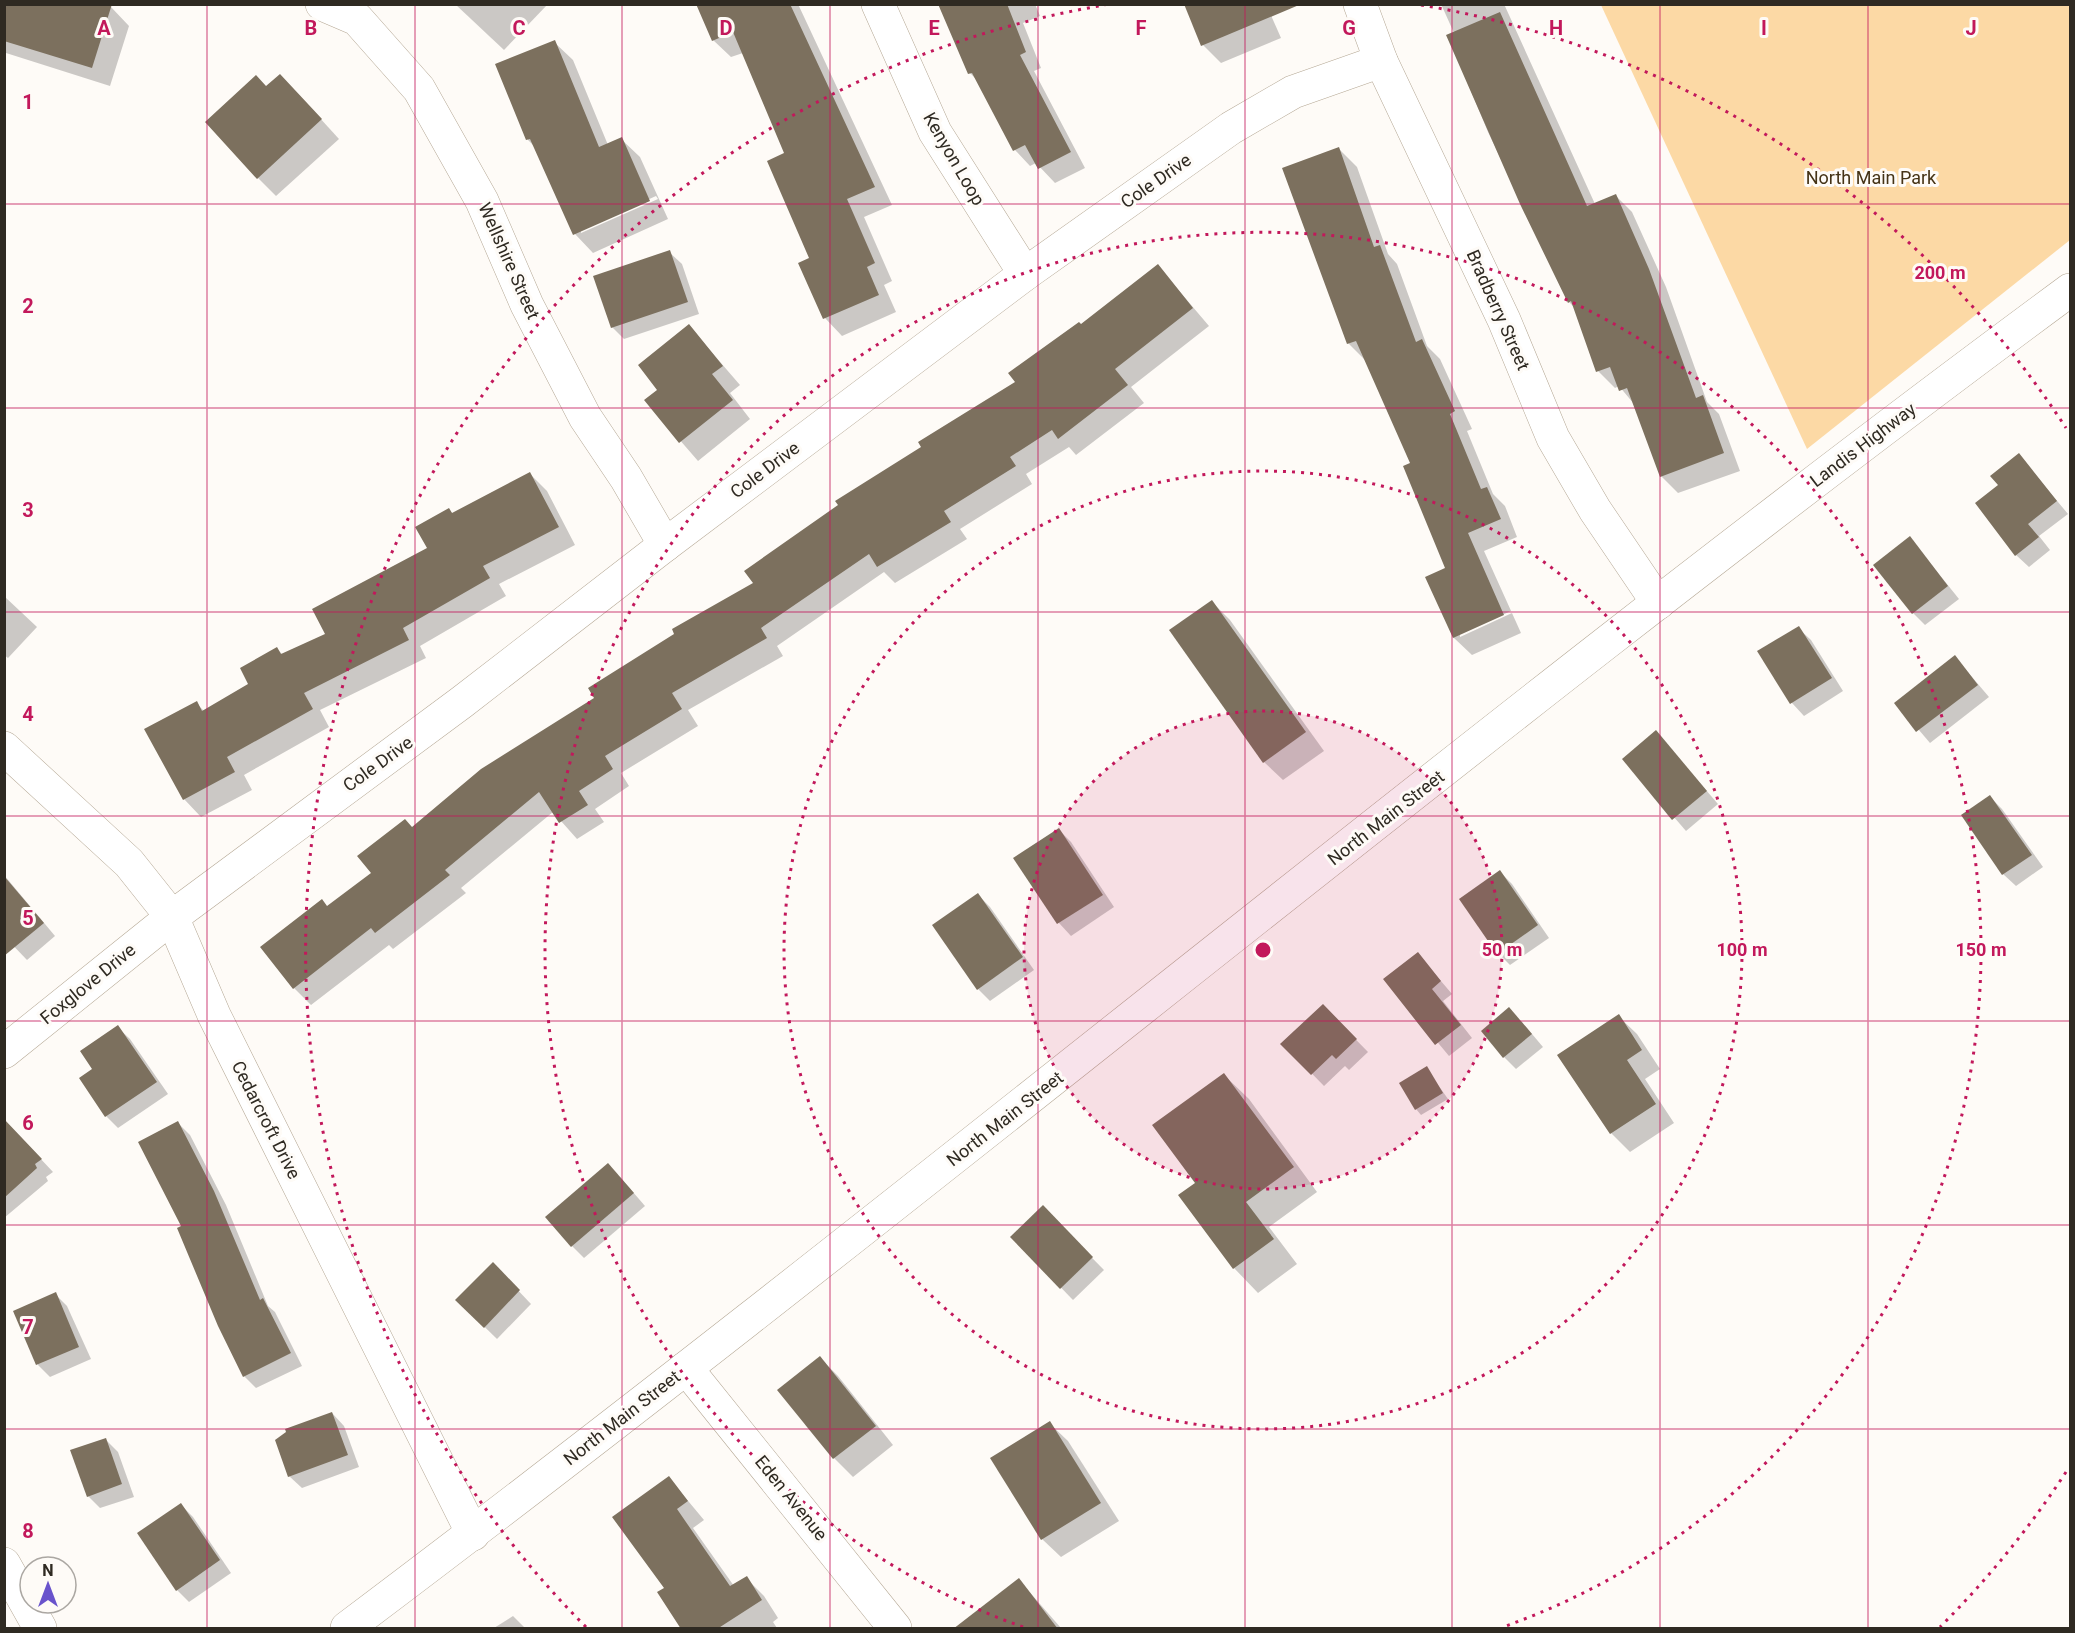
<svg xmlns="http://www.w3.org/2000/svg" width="2075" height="1633" font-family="Roboto,sans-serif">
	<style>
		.green { fill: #fcd9a5 }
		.shadow { fill: #0003; fill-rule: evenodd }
		.building { fill: #7c705e }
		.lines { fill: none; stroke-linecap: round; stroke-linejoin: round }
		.minor-casing { stroke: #b5a895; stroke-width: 34 }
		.major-casing { stroke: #b5a895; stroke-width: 34 }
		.minor { stroke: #fff; stroke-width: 33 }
		.major { stroke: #fff; stroke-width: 33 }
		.grid { fill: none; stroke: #c2185b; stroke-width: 1.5; stroke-opacity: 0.55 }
		.ring { fill: none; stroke: #c2185b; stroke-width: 3; stroke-dasharray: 3 6 }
		.labels { text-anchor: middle; stroke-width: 6; stroke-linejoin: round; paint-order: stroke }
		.street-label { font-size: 18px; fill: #2f2a22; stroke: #fefbf7 }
		.park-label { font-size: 18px; fill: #453316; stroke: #fefbf7 }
		.grid-label { font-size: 20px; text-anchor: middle; font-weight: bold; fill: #c2185b; stroke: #fefbf7; stroke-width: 6; stroke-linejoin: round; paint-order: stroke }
		.centre { fill: #c2185b; stroke: #fefbf7; stroke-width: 3 }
		.ring-label { font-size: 18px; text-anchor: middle; font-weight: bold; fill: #c2185b; stroke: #fefbf7; stroke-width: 6; stroke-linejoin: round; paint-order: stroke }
	</style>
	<rect width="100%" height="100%" fill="#fefbf7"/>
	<!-- green -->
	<polygon class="green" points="1601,5 2070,5 2070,240 1807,449"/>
	<!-- shadow -->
	<g class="shadow">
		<polygon points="4,4 111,7 129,26 110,86 6,53 4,55"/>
		<polygon points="455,4 548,4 504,50"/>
		<polygon points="698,4 798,4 892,205 864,217 892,281 884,285 896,312 842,336 825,318 786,154 743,53 731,57 713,40"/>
		<polygon points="941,4 1035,4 1040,16 1023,23 1041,68 1034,71 1085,168 1055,183 1036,163 1030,166 1015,150 979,82 970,73"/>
		<polygon points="1266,4 1281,38 1221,63 1203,45"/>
		<polygon points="1441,4 1504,4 1595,204 1615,195 1632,212 1666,287 1707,402 1719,414 1740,471 1678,493 1661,476 1634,404 1619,386 1615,388 1598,371 1574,307 1569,302 1488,132 1448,36 1454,33"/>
		<path d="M554,42L573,60L608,145L621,139L640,157L668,219L593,253L575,234L536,148L528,140L497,65ZM656,196L658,199L581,233V230Z"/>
		<polygon points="267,87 298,94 339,139 276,196 258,178"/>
		<path d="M1339,149L1357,167L1388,254L1397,264L1427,346L1440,359L1472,429L1467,431L1493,494L1505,506L1517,537L1484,551L1521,633L1472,655L1454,638L1427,578L1447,569L1412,463L1366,361L1348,343ZM1511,611L1512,613L1460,637V634Z"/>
		<polygon points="669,252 682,264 699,314 624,339 612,327"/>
		<polygon points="1158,266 1209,326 1131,387 1144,403 1076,455 1069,447 1026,474 1032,484 960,529 967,539 895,583 884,572 777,646 783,656 688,710 698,726 621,773 629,786 595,809 604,822 577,839 553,812 461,888 466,893 393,949 389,945 311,1005 294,988 262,947 328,908 373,874 413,828 755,584 924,448 1017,383 1081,326"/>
		<polygon points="689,326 740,385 730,393 750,419 698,461 646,401 659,390"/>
		<polygon points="2019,455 2068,514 2039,536 2050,550 2029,567 2016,555 2000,486"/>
		<polygon points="530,474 547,491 575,545 499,584 506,596 420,646 426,658 320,710 329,727 244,775 252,790 201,817 184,799 196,703 204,711 250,685 277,649 283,655 327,635 429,549 449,510 453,514"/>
		<polygon points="1910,538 1959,599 1925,625 1913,613"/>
		<polygon points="4,596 37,627 8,658 4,655"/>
		<polygon points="1212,602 1230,620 1324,751 1283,780 1264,762"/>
		<polygon points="1798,628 1811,640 1843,691 1804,716 1792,703 1759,652"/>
		<polygon points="1955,657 1989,697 1930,743 1896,703"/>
		<polygon points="1656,732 1718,804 1686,831 1624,759"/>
		<polygon points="1990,797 2002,809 2043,867 2016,886 2003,874"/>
		<polygon points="1059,830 1071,842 1114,907 1071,936 1059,923 1016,858"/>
		<polygon points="1500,872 1512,884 1549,938 1510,965 1498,953"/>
		<polygon points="4,875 55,936 27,960 4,936"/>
		<polygon points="978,895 990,907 1034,970 990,1001 978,989"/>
		<polygon points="1418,954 1452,994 1443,1001 1472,1038 1449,1056 1385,979"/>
		<polygon points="1323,1006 1368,1052 1349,1070 1345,1066 1324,1086 1283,1044"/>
		<polygon points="1618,1016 1637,1034 1660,1069 1645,1079 1674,1123 1630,1152 1611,1133 1559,1055"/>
		<polygon points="1521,1021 1543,1047 1516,1069 1504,1057"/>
		<polygon points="117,1027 130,1039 168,1094 118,1128 106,1116"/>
		<polygon points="1426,1068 1448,1099 1421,1115 1416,1109"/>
		<polygon points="1224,1075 1249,1099 1317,1192 1269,1227 1297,1264 1258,1293 1234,1268 1197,1183"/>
		<polygon points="178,1123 190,1135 226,1205 268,1306 275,1312 302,1366 256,1388 244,1376 183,1227"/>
		<polygon points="4,1136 24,1141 53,1172 46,1177 48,1181 4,1218"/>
		<polygon points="620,1177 645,1206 584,1258 572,1246"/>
		<polygon points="1043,1208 1104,1270 1073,1300 1012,1237"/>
		<polygon points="493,1264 531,1304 497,1339 457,1300"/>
		<polygon points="55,1294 67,1306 91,1359 50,1377 38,1365 15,1312"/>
		<polygon points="820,1358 838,1376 893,1445 853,1477 834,1458 779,1390"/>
		<polygon points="332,1413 344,1426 359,1467 302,1488 289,1476"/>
		<polygon points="1049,1423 1068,1441 1119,1521 1061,1557 1042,1539"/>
		<polygon points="105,1439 118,1452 134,1497 100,1508 88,1496"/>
		<polygon points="669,1478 704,1520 693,1528 734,1586 746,1578 764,1596 778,1618 773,1622 777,1628 683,1628 666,1588"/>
		<polygon points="181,1505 193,1517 231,1573 189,1602 177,1590"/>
		<polygon points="1019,1580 1061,1628 975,1628"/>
		<polygon points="513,1616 525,1628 494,1628"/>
	</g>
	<!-- building -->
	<g class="building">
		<polygon points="4,4 112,4 92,68 4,41"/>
		<polygon points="696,4 790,4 875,187 847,199 875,263 867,267 879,295 823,319 798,263 809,258 767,161 784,153 733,32 712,41"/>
		<polygon points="938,4 1007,4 1026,52 1020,55 1071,152 1038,169 1025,145 1013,151 972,73 968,74"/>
		<polygon points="1184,4 1299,4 1299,5 1201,46"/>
		<polygon points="1500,12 1587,206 1616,194 1649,269 1696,398 1703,395 1724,453 1660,477 1627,388 1619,391 1610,367 1596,372 1571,301 1568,303 1520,204 1446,35"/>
		<polygon points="555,40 599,147 622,137 650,201 573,235 530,139 526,140 495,64"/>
		<polygon points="280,74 322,119 257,179 205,122 256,75 266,86"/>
		<polygon points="1339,147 1374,247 1380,245 1416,342 1422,339 1455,411 1450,414 1481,489 1487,487 1501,519 1468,533 1504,615 1453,638 1425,577 1445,568 1403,466 1410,463 1356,341 1347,344 1282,168"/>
		<polygon points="670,250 688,302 611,328 593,276"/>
		<polygon points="1158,264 1193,308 1115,369 1128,385 1058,439 1052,430 1010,457 1016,466 944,511 951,522 877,567 869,554 761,628 767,638 672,693 682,709 605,756 613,769 579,791 588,805 559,823 539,792 445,870 450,875 375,933 371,928 293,989 260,947 322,899 327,906 371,873 357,856 405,819 412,827 481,769 594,698 588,688 674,634 672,629 753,583 744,571 838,505 835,501 921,447 918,442 1015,382 1008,373 1079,322 1081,324"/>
		<polygon points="689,324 723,366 712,374 733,400 679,443 644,400 657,390 638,365"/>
		<polygon points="2019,453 2057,501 2028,524 2039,537 2015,556 1975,503 1998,485 1990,476"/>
		<polygon points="530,472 559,527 483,566 490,578 403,628 409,640 304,693 313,709 227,757 235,772 183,800 144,729 197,701 202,711 248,684 240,668 277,647 281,654 325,634 312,609 427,548 415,527 449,508 452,513"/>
		<polygon points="1910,536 1948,586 1912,614 1873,565"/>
		<polygon points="1212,600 1306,732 1263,763 1169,630"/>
		<polygon points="1799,626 1832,678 1790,704 1757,651"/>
		<polygon points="1955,655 1978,685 1916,732 1894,703"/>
		<polygon points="1656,730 1707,791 1672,820 1622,759"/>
		<polygon points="1990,795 2032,855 2002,875 1961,815"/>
		<polygon points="1059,828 1103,895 1057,924 1013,858"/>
		<polygon points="1500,870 1538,925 1497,954 1459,899"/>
		<polygon points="4,876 44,923 4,956"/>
		<polygon points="978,893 1023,957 977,990 932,925"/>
		<polygon points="1418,952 1441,981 1432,989 1461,1025 1435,1045 1383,979"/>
		<polygon points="1323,1004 1357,1039 1336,1059 1332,1055 1311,1075 1280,1044"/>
		<polygon points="1509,1007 1532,1034 1503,1058 1481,1031"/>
		<polygon points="1619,1014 1642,1050 1627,1060 1656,1104 1610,1134 1557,1055"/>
		<polygon points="118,1025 157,1082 105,1117 79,1078 92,1069 80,1051"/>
		<polygon points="1427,1066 1443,1093 1415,1110 1399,1083"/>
		<polygon points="1224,1073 1294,1167 1246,1202 1274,1239 1233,1269 1178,1195 1195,1183 1152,1125"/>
		<polygon points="4,1119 42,1159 35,1164 37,1168 4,1198"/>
		<polygon points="178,1121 214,1191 260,1300 263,1298 291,1353 243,1377 218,1326 177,1228 181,1226 138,1142"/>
		<polygon points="608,1163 634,1193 571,1247 545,1217"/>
		<polygon points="1043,1205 1093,1257 1060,1289 1010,1237"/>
		<polygon points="493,1262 520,1290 484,1328 455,1300"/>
		<polygon points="56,1292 79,1347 36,1365 13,1311"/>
		<polygon points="820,1356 876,1426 833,1459 777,1390"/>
		<polygon points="332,1412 348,1455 288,1477 275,1440 286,1432 285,1429"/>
		<polygon points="1050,1421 1101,1503 1041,1540 990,1458"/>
		<polygon points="106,1438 122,1484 87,1497 70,1450"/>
		<polygon points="669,1476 688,1501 677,1509 730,1586 747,1576 762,1600 717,1629 681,1629 657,1592 664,1588 612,1517"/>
		<polygon points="181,1503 220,1560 176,1591 137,1533"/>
		<polygon points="1019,1578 1058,1629 953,1629"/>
	</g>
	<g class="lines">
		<defs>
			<g id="minor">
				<polyline points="322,4 357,19 419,89 482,201 527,305 585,417 626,478 665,545"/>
				<polyline points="878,4 935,132 1025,274"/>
				<polyline points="1360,4 1381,61 1504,320 1553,438 1595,510 1658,603"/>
				<polyline points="4,748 129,863 172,917 214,1015 473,1534"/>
				<polyline points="4,1052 172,917 462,702 665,545 1025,274 1231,128 1293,92 1381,61"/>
				<polyline points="686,1368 895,1628"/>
				<polyline points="4,1564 40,1628"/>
			</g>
			<path id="major" d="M347,1628C928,1191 1485,722 2070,290"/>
		</defs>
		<!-- minor casing -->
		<use href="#minor" class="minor-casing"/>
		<!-- major casing -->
		<use href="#major" class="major-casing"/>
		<!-- minor -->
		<use href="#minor" class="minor"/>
		<!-- major -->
		<use href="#major" class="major"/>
	</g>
	<!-- grid -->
	<path class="grid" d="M207,4V1628M415,4V1628M622,4V1628M830,4V1628M1038,4V1628M1245,4V1628M1452,4V1628M1660,4V1628M1868,4V1628M4,204H2070M4,408H2070M4,612H2070M4,816H2070M4,1021H2070M4,1225H2070M4,1429H2070"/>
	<!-- distance rings -->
	<circle cx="1263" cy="950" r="239" fill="#c2185b" fill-opacity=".12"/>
	<g class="ring">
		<circle cx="1263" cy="950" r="239"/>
		<circle cx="1263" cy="950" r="479"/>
		<path d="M1023 1627A718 718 0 1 1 1503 1627"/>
		<path d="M2066 1472A958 958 0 0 1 1940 1627M586 1627A958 958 0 0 1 1105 5M1421 5A958 958 0 0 1 2066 428"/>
	</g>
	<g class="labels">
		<!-- street labels -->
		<g class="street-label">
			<text transform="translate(954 159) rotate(60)" y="6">Kenyon Loop</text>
			<text transform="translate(1156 181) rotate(-35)" y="6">Cole Drive</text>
			<text transform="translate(509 261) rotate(66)" y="6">Wellshire Street</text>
			<text transform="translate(1498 310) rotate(66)" y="6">Bradberry Street</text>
			<text transform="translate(1863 445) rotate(-37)" y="6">Landis Highway</text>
			<text transform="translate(765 470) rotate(-37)" y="6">Cole Drive</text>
			<text transform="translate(378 764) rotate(-36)" y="6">Cole Drive</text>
			<text transform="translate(1386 818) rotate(-38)" y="6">North Main Street</text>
			<text transform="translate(88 984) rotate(-39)" y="6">Foxglove Drive</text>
			<text transform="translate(1005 1119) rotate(-38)" y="6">North Main Street</text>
			<text transform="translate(266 1120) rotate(63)" y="6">Cedarcroft Drive</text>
			<text transform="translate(622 1418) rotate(-38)" y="6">North Main Street</text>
			<text transform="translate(791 1498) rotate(51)" y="6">Eden Avenue</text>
		</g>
		<!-- park labels -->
		<g class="park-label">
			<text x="1871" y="184">North Main Park</text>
		</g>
	</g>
	<g class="grid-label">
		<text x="104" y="35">A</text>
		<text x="311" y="35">B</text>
		<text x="519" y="35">C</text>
		<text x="726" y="35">D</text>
		<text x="934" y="35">E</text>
		<text x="1141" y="35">F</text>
		<text x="1349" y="35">G</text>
		<text x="1556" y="35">H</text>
		<text x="1764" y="35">I</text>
		<text x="1971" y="35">J</text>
		<text x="28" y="109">1</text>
		<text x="28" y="313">2</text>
		<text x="28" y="517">3</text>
		<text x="28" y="721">4</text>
		<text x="28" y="925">5</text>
		<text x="28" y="1130">6</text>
		<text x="28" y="1334">7</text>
		<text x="28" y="1538">8</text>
	</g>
	<circle cx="1263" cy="950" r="9" class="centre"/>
	<g class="ring-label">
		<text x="1940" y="279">200 m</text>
		<text x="1502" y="956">50 m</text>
		<text x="1742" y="956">100 m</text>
		<text x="1981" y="956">150 m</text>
	</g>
	<!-- border -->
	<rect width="2075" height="1633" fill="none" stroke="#2f2a22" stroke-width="12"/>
	<!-- north arrow -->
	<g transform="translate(48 1585)"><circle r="28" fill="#fefbf7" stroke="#aba7a2" stroke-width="1.5"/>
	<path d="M0-4.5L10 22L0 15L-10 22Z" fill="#6953cc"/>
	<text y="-9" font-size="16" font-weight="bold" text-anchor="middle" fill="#2f2a22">N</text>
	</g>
</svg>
